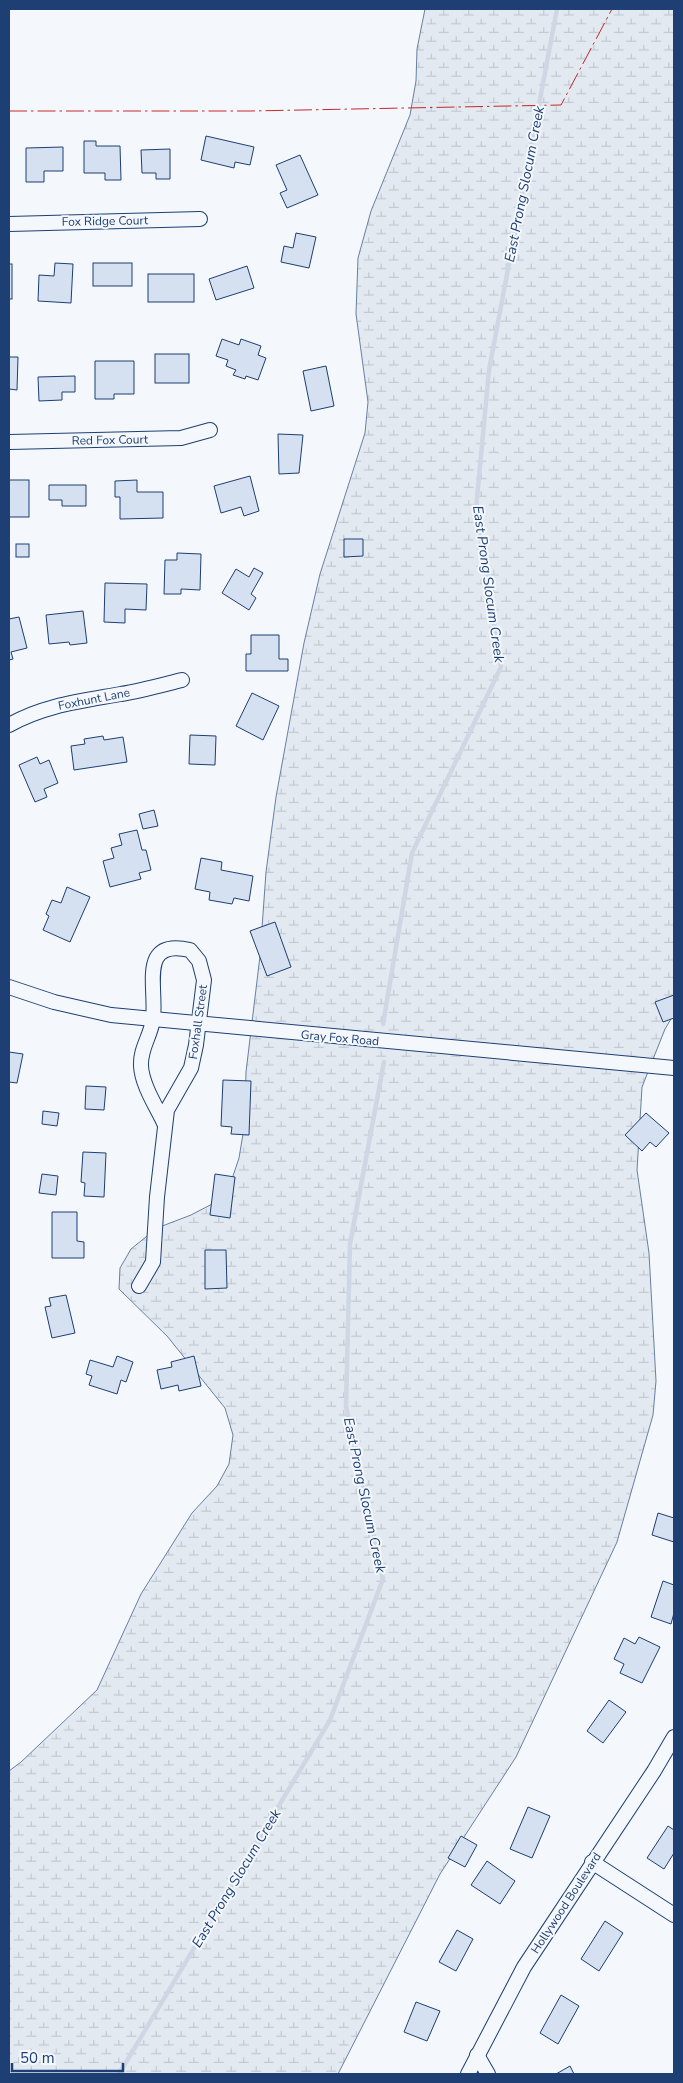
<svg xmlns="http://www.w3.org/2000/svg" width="683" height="2083" font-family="'Nunito Sans',sans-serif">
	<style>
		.wetland { fill: url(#wetland-marsh); stroke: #687fa3 }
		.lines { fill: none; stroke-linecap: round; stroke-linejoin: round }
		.stream { stroke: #cfd7e4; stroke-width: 4.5 }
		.building { fill: #d5e0f0; stroke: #1d3f73 }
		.street-casing { stroke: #1d3f73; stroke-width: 16 }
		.street { stroke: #f4f7fb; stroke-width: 14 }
		.power { stroke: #c62828; stroke-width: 1; stroke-dasharray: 18 4 2.5 4; stroke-linecap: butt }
		.labels { text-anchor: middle; stroke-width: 4; stroke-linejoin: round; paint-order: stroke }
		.street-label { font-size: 12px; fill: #1d3f73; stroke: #f4f7fb }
		.water-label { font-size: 14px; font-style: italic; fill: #1d3f73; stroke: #f4f7fb }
	</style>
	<defs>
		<pattern id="wetland-marsh" width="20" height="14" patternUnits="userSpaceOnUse" patternTransform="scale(1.25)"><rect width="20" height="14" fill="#e3e9f0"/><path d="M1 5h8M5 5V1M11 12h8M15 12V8" fill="none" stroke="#c2c9d1"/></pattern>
	</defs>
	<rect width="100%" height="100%" fill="#f4f7fb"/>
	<!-- wetland -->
	<polygon class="wetland" points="425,9 674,9 674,1014 665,1029 642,1087 637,1170 649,1253 656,1381 653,1415 617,1542 516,1757 440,1874 338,2074 9,2074 9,1771 21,1762 97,1690 141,1594 192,1513 217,1486 229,1464 233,1435 225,1408 167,1336 119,1289 120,1268 131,1249 157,1228 191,1215 216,1202 231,1182 239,1158 245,1122 246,1072 260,956 266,872 276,797 304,643 320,574 365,433 368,402 356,314 358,258 371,211 410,115 416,81 417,49"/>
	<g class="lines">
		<!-- stream -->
		<g class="stream">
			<polyline points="383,1024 412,853 501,667 476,509 489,370 557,9"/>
			<polyline points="119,2074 330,1720 383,1579 346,1406 350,1244 384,1062"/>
		</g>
	</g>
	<!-- building -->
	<g class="building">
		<polygon points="206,136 254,147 250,165 235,162 234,168 201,160"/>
		<polygon points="84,141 96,141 96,146 120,146 121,180 105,180 105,173 84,173"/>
		<polygon points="63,147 63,171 44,171 44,182 26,182 26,148"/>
		<polygon points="170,149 170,179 156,179 156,173 142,173 141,150"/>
		<polygon points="300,155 318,195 287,208 280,193 287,190 276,165"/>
		<polygon points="296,233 316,237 309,268 281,262 284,246 293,248"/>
		<polygon points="55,263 73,264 71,303 38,301 39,275 54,276"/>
		<rect x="93" y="263" width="39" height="23"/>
		<rect x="9" y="264" width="3" height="35"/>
		<polygon points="247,266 254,288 216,300 209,279"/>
		<rect x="148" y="274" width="46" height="28"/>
		<polygon points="222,339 239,345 241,339 261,346 258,355 266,358 258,380 246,376 245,379 233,375 236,370 226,366 228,360 216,356"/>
		<rect x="155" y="354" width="34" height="29"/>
		<polygon points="9,357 18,357 17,390 9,389"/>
		<polygon points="95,361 134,361 134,394 114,394 114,399 95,399"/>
		<polygon points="326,366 334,406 311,411 303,371"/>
		<polygon points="75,376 75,392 62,392 62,400 39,401 38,377"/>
		<polygon points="278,434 303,435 299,473 279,474"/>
		<polygon points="250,476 259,511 244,516 241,507 221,513 214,486"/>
		<rect x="9" y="480" width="20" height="37"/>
		<polygon points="137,480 137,492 163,492 163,518 120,519 120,497 115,497 115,481"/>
		<polygon points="49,485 86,485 86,506 62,506 62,500 49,500"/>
		<polygon points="344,539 363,539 363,556 344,557"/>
		<rect x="16" y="544" width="13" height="13"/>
		<polygon points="177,553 201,554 200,590 181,589 181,594 164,594 165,560 177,560"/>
		<polygon points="254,568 263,573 251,594 256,598 249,610 222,593 236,569 249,577"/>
		<polygon points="105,583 147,584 146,610 125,609 125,623 104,622"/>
		<polygon points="83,611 87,643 70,645 69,642 49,644 46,615"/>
		<polygon points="19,617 27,648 11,652 13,659 9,660 9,619"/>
		<polygon points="251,635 279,635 279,659 288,659 288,671 246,671 246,654 251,654"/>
		<polygon points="252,693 279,706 263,740 236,726"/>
		<polygon points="190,735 216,736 215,765 189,764"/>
		<polygon points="103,736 104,740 123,737 127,762 74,770 71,746 85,744 84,739"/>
		<polygon points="37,757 40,764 49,760 58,783 44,789 47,797 35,802 19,765"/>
		<polygon points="154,810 158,826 143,829 139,814"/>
		<polygon points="137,830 142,850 146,850 151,870 139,873 141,879 110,887 103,861 114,858 111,848 122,845 119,834"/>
		<polygon points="201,858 222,862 221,870 253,876 249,901 234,898 232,904 209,900 210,892 195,889"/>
		<polygon points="67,887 90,897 70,942 43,930 49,916 46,914 52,900 61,903"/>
		<polygon points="275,922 291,967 267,976 250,931"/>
		<polygon points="674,995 674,1018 663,1022 655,1002"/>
		<polygon points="9,1052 23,1054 17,1083 9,1082"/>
		<polygon points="223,1080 251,1081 249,1135 231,1134 232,1127 221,1126"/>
		<polygon points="86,1086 106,1087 104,1110 85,1109"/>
		<polygon points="43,1111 59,1113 57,1126 42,1124"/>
		<polygon points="646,1113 669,1133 656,1147 650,1142 642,1151 625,1135"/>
		<polygon points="83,1152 106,1153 104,1197 84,1196 85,1183 81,1182"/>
		<polygon points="42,1174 58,1176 56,1195 39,1193"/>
		<polygon points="215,1174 235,1177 230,1218 210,1215"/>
		<polygon points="52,1212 77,1212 77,1241 84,1242 84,1258 52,1258"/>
		<polygon points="205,1250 226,1250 227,1288 205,1289"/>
		<polygon points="66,1295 75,1333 52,1338 45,1307 51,1306 49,1298"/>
		<polygon points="117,1356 133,1362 126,1382 121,1380 117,1394 89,1385 92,1376 86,1374 90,1360 113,1367"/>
		<polygon points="194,1356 201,1386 179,1391 178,1385 161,1389 157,1370 172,1367 171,1362"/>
		<polygon points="658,1513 674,1518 674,1542 652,1535"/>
		<polygon points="663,1581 674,1585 674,1613 671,1624 651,1617"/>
		<polygon points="639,1637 660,1647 642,1683 620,1673 624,1664 614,1659 624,1638 635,1644"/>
		<polygon points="609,1700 626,1712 603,1743 587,1731"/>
		<polygon points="528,1807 550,1816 532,1858 510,1849"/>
		<polygon points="668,1826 674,1830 674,1853 664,1869 647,1858"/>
		<polygon points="461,1836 477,1845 465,1867 448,1858"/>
		<polygon points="487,1861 515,1881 500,1904 471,1885"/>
		<polygon points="605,1921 623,1933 599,1971 581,1959"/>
		<polygon points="457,1930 473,1939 456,1971 439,1962"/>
		<polygon points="561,1995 579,2006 558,2044 540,2033"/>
		<polygon points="416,2002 440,2011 427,2041 404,2032"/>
		<polygon points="570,2066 574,2074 556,2074"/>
	</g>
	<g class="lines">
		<defs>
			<g id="street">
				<polyline points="9,224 200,219"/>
				<polyline points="9,442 181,438 210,430"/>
				<path d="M9,725C44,705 82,701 121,694C141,691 162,685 182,680"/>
				<polyline points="9,987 54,1002 111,1015 674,1068"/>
				<path d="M139,1286L153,1262L157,1197L167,1110L191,1068L196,1045L204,980L199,961L190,950C138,938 157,987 153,1019C151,1036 140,1048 141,1066C142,1085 156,1106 164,1123"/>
				<polyline points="592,1862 674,1915"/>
				<polyline points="477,2055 488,2074"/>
				<polyline points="468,2074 524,1967 654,1771 674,1737"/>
			</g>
		</defs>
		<!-- street casing -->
		<use href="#street" class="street-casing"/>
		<!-- street -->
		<use href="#street" class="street"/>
		<!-- power -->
		<polyline class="power" points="9,111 250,111 561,105 612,9"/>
	</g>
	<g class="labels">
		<!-- street labels -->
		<g class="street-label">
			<text transform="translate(105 221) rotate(-1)" y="4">Fox Ridge Court</text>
			<text transform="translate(110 440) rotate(-1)" y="4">Red Fox Court</text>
			<text transform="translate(94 699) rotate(-11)" y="4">Foxhunt Lane</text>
			<text transform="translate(198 1022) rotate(-82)" y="4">Foxhall Street</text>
			<text transform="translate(340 1038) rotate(5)" y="4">Gray Fox Road</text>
			<text transform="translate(566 1903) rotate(-57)" y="4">Hollywood Boulevard</text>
		</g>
		<!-- water labels -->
		<g class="water-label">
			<text transform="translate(524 184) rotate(-79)" y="5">East Prong Slocum Creek</text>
			<text transform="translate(489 584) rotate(82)" y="5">East Prong Slocum Creek</text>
			<text transform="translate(365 1495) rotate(78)" y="5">East Prong Slocum Creek</text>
			<text transform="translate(236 1878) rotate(-59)" y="5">East Prong Slocum Creek</text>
		</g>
	</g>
	<!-- border -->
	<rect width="683" height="2083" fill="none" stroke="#1d3f73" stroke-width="20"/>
	<!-- scale -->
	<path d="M12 2063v8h111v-8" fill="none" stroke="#1d3f73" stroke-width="2.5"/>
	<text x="20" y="2063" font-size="15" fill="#1d3f73" stroke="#f4f7fb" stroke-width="4" paint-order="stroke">50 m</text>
</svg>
